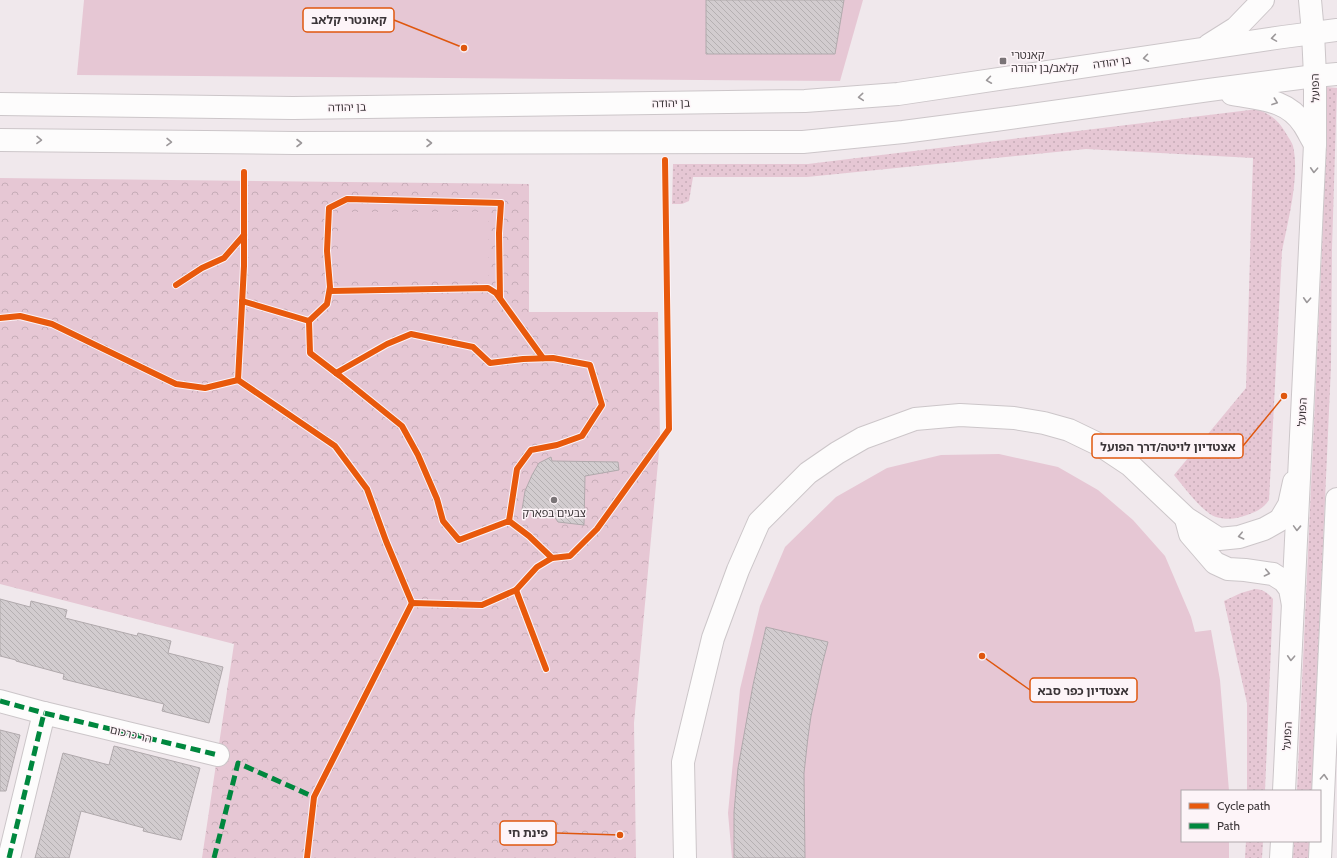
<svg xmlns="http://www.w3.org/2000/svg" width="1337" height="858" font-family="Cabin,'Noto Sans Hebrew',sans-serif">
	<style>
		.grass { fill: url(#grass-dots) }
		.park { fill: url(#park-crowns) }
		.garden { fill: #e6c7d4 }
		.building { fill: url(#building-back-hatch); stroke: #b0a9ac }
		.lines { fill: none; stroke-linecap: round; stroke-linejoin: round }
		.minor-casing { stroke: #ccc6c9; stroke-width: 24 }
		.tertiary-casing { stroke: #ccc6c9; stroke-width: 24 }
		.secondary-casing { stroke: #ccc6c9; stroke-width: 24 }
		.minor { stroke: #fdfcfc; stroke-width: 22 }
		.tertiary { stroke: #fdfcfc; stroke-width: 22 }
		.secondary { stroke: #fdfcfc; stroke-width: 22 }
		.quiet { stroke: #00873e; stroke-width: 5; stroke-dasharray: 10 5; stroke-linecap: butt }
		.cycleway-casing { stroke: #fdf4f8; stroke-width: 8 }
		.cycleway { stroke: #e8590c; stroke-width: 6 }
		.oneway { stroke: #9c989a }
		.poi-dot { fill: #7a7477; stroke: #fdf4f8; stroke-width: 1.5 }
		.labels { text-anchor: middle; stroke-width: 3; stroke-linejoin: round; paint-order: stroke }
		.poi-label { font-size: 11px; fill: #3b3538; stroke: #fdf4f8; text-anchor: start }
		.street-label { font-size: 11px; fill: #3b3538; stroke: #fdf4f8 }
		.leader { fill: none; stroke: #df570e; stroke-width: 1.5 }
		.callout-dot { fill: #df570e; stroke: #fdf4f8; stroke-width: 1.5 }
		.callout { fill: #fdf4f8; stroke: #df570e; stroke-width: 1.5 }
		.callout-label { font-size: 12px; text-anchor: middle; font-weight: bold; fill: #3b3538 }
	</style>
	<defs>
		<pattern id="grass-dots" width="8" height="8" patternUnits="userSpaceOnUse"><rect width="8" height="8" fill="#e6c7d4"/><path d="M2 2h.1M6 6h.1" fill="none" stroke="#c6acb7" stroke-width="1.8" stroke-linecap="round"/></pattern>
		<pattern id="park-crowns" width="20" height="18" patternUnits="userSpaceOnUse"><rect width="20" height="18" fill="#e6c7d4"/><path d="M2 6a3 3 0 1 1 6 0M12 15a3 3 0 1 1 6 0" fill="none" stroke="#c6acb7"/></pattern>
		<pattern id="building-back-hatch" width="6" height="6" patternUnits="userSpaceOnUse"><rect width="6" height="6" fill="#d2cccf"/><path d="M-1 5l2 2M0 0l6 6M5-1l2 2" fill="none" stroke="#b5b0b2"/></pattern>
	</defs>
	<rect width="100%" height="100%" fill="#f0e8ec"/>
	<!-- grass -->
	<g class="grass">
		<polygon points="1326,87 1337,88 1332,248 1331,366 1312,791 1297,791 1322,249"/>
		<path d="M1258,109C1274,117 1278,120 1287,135C1289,139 1292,142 1293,146C1300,176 1288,221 1282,251L1269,500C1264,508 1256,512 1247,515C1237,519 1226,520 1216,517C1203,513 1183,486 1174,475L1246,388L1253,158L1086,149L807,177H693L689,201L682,204H672L673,164H808Z"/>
		<path d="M1255,589C1263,589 1268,593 1273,599L1265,791H1247V703L1224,601L1241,593Z"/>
		<polygon points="1246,841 1263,841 1262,858 1245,858"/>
		<polygon points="1294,841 1310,841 1310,858 1293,858"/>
	</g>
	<!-- park -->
	<polygon class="park" points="0,178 529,184 529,312 658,312 660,441 634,723 636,858 202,858 234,644 0,584"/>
	<!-- garden -->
	<g class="garden">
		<polygon points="84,0 863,0 840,81 77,75"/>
		<rect x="338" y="212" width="150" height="69"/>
		<polygon points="999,454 1058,467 1098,490 1133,520 1165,556 1191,617 1195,632 1211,630 1220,680 1229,791 1182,791 1182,841 1229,841 1229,858 732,858 728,813 740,689 760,606 785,547 836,497 887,468 941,455"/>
	</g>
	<!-- building -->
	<g class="building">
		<polygon points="706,0 844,0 835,54 706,54"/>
		<polygon points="551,457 552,461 618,462 619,470 585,476 584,525 558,522 554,516 545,511 522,510 525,491 532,475 539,463"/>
		<polygon points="0,599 30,607 31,601 67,610 65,618 137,636 138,633 171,641 168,653 223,667 209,723 162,711 164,704 63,679 64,674 16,661 16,660 0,656"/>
		<polygon points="766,627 828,642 822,665 811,716 808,737 804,773 805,858 734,858 734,812 738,768 753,685"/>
		<polygon points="0,730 20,735 6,791 0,791"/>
		<polygon points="114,746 200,768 181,840 143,831 144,828 81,811 69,858 35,858 63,753 109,765"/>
	</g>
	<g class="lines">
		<defs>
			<g id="minor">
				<polyline points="1310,0 1313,33"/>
				<polyline points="1186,519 1190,534 1215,563 1228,569 1245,570 1273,574 1284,581 1290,589 1293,605"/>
				<polyline points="0,701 44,713"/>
				<polyline points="9,858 44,713 218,755"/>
				<polyline points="685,858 683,762 713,638 738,570 759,522 808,473 837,453 863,438 915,419 960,415 1014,418 1044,423 1069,430 1100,445 1130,465 1186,518 1219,539 1239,537 1264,529 1280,520 1289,505 1294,482"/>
			</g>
			<polyline id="tertiary" points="1315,76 1337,74"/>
			<g id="secondary">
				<polyline points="1209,45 1236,28 1263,0"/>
				<path d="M1232,94C1259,99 1288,99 1304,125C1308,131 1311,138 1315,144"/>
				<polyline points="0,104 293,108 805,101 898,94 1283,37 1337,30"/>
				<polyline points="0,140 294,143 803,142 903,132 995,120 1209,90 1315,76"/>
				<polyline points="1284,791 1315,144 1315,76 1313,33"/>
				<polyline points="1281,858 1282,841"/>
				<polyline points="1320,858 1337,499"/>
			</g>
		</defs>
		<!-- minor casing -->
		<use href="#minor" class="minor-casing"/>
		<!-- tertiary casing -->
		<use href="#tertiary" class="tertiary-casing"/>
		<!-- secondary casing -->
		<use href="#secondary" class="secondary-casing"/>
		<!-- minor -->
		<use href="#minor" class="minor"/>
		<!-- tertiary -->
		<use href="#tertiary" class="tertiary"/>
		<!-- secondary -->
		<use href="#secondary" class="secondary"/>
		<!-- quiet -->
		<g class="quiet">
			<polyline points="0,701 44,713"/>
			<polyline points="9,858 44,713 218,755"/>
			<polyline points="214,858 238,763 314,797"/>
		</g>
		<defs>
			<g id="cycleway">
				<polyline points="176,285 202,268 224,258 244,235"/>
				<polyline points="330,291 488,288 496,293 543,358"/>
				<polyline points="500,298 499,233 501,203 347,199 329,208 327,251 330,287 327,304 309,321 310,353 340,376 402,426 418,455 437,499 443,521 459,540 509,521 529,536 552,558"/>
				<polyline points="242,301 309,321"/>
				<polyline points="0,318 20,316 52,324 176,384 205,388 238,380 335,446 367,489 386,541 412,603"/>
				<polyline points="336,373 387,344 411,334 473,347 490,363 523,359 553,358 590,365 602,405 582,436 557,445 531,450 517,469 509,521"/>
				<polyline points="238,380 244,266 244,172"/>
				<polyline points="516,590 546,669"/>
				<polyline points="307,858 314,797 412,603 482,605 516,590 537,567 552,558 570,556 597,529 669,429 665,160"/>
			</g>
		</defs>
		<!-- cycleway casing -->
		<use href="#cycleway" class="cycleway-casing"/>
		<!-- cycleway -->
		<use href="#cycleway" class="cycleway"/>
	</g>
	<!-- one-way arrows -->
	<defs><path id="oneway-chevron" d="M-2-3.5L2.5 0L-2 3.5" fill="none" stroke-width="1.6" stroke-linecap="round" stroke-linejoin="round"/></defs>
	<g class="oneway">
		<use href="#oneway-chevron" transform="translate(1274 38) rotate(171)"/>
		<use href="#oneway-chevron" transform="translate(1146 58) rotate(172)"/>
		<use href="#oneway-chevron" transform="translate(989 80) rotate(172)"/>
		<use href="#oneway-chevron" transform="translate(861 97) rotate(175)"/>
		<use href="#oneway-chevron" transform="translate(1275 102) rotate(20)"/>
		<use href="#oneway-chevron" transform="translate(39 140) rotate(1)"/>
		<use href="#oneway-chevron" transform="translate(169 142) rotate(1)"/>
		<use href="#oneway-chevron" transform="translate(299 143)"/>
		<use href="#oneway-chevron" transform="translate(429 143)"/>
		<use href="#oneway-chevron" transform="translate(1314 170) rotate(93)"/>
		<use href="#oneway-chevron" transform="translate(1307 300) rotate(93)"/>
		<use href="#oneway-chevron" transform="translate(1297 528) rotate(92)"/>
		<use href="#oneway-chevron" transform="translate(1241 536) rotate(167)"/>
		<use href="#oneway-chevron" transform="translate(1267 573) rotate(12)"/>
		<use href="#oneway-chevron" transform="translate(1291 658) rotate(93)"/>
		<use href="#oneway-chevron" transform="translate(1324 777) rotate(-87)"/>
	</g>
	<!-- markers -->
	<g class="poi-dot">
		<rect x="999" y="57" width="8" height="8" rx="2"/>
		<circle cx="554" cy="500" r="4"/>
	</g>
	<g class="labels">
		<!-- poi labels -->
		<g class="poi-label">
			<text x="1011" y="59">קאנטרי<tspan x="1011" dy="13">קלאב/בן יהודה</tspan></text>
			<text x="554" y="517" text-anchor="middle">צבעים בפארק</text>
		</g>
		<!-- street labels -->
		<g class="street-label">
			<text transform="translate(1112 62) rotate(-8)" y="4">בן יהודה</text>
			<text transform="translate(1315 88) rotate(-91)" y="4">הפועל</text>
			<text transform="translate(671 103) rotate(-1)" y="4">בן יהודה</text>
			<text transform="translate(347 107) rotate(-1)" y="4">בן יהודה</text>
			<text transform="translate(1302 412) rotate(-87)" y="4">הפועל</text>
			<text transform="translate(131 734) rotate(13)" y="4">הר כרכום</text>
			<text transform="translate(1287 736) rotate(-87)" y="4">הפועל</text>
		</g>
	</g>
	<!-- callouts -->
	<path class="leader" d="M464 48L394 20M1284 396L1243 446M982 656L1030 690M620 835L556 833"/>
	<g class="callout-dot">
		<circle cx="464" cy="48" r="4"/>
		<circle cx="1284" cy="396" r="4"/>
		<circle cx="982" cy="656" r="4"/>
		<circle cx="620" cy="835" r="4"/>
	</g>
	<g class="callout">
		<rect x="303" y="8" width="91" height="24" rx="4"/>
		<rect x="1092" y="434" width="151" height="24" rx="4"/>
		<rect x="1030" y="678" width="107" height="24" rx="4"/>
		<rect x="500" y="821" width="56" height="24" rx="4"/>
	</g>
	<g class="callout-label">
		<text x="349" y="24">קאונטרי קלאב</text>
		<text x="1168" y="451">אצטדיון לויטה/דרך הפועל</text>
		<text x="1083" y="695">אצטדיון כפר סבא</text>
		<text x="528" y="837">פינת חי</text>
	</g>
	<!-- legend -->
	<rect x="1181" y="790" width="140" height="52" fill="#fdf4f8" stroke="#afa8ab"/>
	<rect x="1189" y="803" width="20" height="6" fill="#e8590c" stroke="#afa8ab"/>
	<text x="1217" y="810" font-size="12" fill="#3b3538">Cycle path</text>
	<rect x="1189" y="823" width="20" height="6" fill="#00873e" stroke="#afa8ab"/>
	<text x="1217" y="830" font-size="12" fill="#3b3538">Path</text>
</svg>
